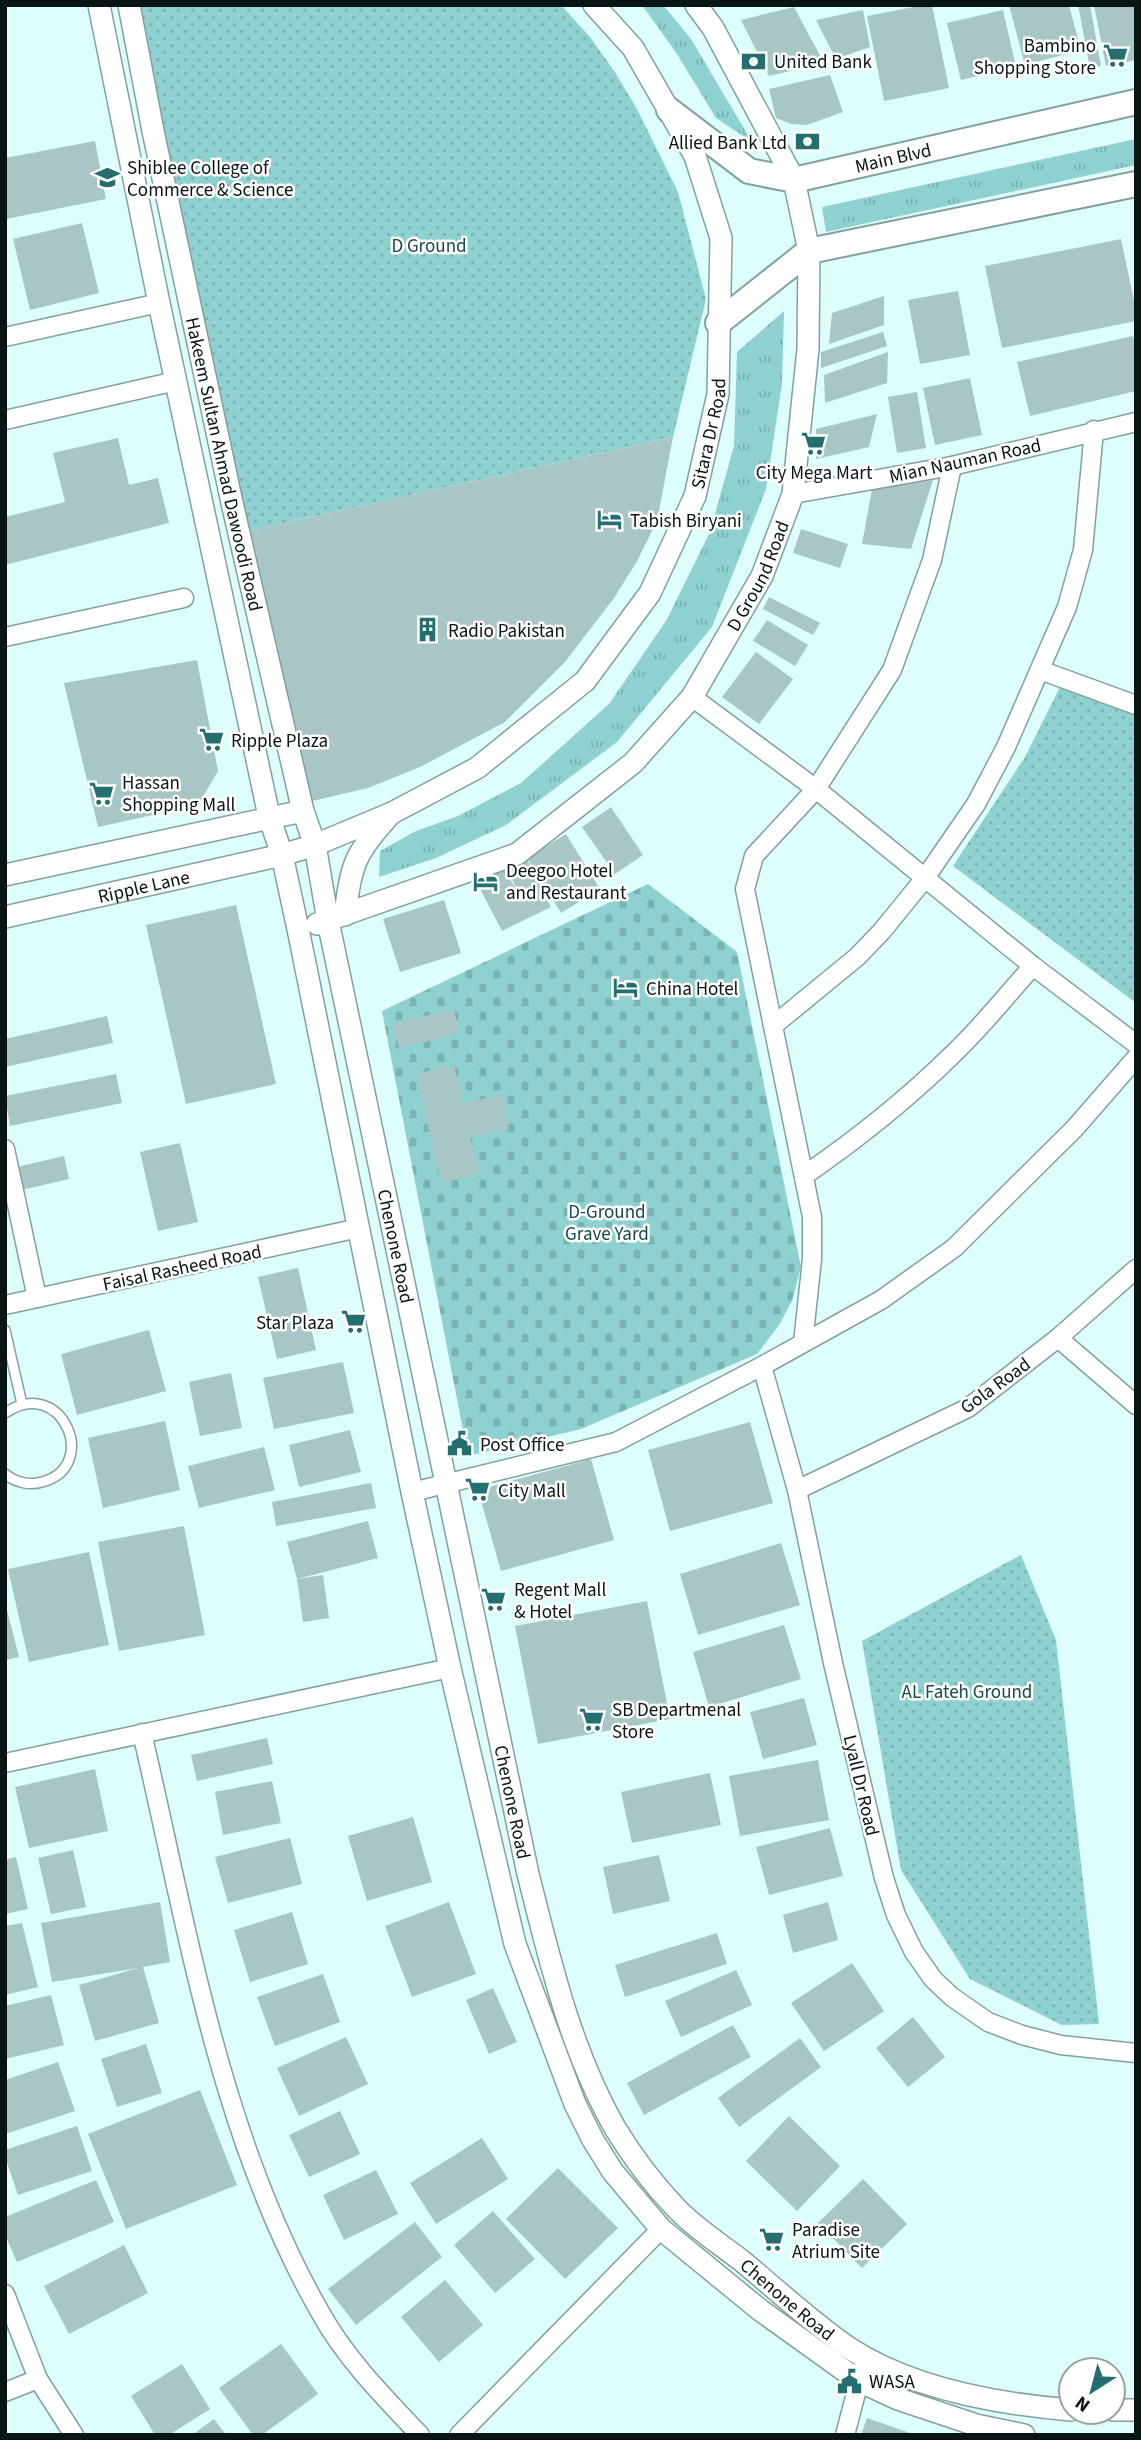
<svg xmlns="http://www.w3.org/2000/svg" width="1141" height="2440" font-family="'Source Sans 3',sans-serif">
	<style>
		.grass { fill: url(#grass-tufts) }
		.cemetery { fill: url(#cemetery-stones) }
		.park { fill: url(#park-dots) }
		.building { fill: #a8c6c6 }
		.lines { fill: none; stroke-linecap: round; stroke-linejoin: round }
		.service-casing { stroke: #83a0a0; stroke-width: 12 }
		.minor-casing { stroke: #83a0a0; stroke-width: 21 }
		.tertiary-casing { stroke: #83a0a0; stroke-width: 24 }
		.secondary-casing { stroke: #83a0a0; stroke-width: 28 }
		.service { stroke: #fff; stroke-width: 9 }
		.minor { stroke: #fff; stroke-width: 18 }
		.tertiary { stroke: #fff; stroke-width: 21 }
		.secondary { stroke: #fff; stroke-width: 24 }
		.labels { text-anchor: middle; stroke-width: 5; stroke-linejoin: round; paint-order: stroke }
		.poi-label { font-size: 19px; fill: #091414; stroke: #fff; text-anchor: start }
		.street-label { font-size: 19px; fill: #091414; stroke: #fff }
		.park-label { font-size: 19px; fill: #184949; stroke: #fff }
	</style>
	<defs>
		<pattern id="grass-tufts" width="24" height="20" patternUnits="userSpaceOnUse" patternTransform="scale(1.75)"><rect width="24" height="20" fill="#8fd1d1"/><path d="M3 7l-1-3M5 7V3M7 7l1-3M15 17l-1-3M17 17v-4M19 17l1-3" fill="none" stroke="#7ab3b3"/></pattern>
		<pattern id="cemetery-stones" width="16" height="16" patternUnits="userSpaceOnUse" patternTransform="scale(1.75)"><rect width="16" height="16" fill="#8fd1d1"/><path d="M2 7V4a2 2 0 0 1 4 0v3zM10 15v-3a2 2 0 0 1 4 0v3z" fill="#7ab3b3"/></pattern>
		<pattern id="park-dots" width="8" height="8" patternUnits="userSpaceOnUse" patternTransform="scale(1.75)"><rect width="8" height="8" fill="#8fd1d1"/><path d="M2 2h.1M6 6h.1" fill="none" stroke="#7ab3b3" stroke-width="1.8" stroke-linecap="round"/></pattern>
	</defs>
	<rect width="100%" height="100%" fill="#defdfd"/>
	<!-- grass -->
	<g class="grass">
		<polygon points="642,5 663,5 691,39 752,142 716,118 677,54"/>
		<polygon points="1136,139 1136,165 826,232 822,207"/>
		<polygon points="784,311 782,384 766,489 712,627 617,742 506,825 436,858 379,877 380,851 416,831 458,816 521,783 609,704 666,621 710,532 734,446 737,352"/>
	</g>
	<!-- cemetery -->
	<polygon class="cemetery" points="648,884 737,952 801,1267 792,1301 779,1325 757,1354 581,1429 468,1456 382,1011"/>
	<!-- park -->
	<g class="park">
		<polygon points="136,5 561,5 590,37 615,72 638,111 678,192 706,299 673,437 243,532"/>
		<polygon points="1067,673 1136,703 1136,1003 953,866 1025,757"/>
		<polygon points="1021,1555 1056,1640 1099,2024 1062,2025 970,1979 901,1870 862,1641"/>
	</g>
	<!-- building -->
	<g class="building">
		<polygon points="924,5 932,5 949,88 884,101 867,16"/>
		<polygon points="1009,5 1069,5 1081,50 1025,65"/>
		<polygon points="1078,5 1090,5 1101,66 1090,68"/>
		<polygon points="1094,5 1136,5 1136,60 1106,66"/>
		<polygon points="794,7 824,63 769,76 741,20"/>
		<polygon points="863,10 870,47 836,59 816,20"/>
		<polygon points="1003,10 1016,67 961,80 947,23"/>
		<polygon points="830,75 843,112 807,125 791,124 776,118 769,89"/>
		<polygon points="95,141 106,199 6,219 5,158"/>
		<polygon points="82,223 99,293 30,310 13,239"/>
		<polygon points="1121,239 1136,310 1136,321 1002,348 985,266"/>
		<polygon points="958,291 970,355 920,364 908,300"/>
		<polygon points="884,296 884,325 829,344 832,313"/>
		<polygon points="883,332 887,346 821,368 821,352"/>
		<polygon points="1133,336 1136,348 1136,391 1030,416 1017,362"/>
		<polygon points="888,352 887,383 825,403 824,375"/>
		<polygon points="970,378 982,435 935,445 923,388"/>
		<polygon points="917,392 926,448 897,453 888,397"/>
		<polygon points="877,414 869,447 816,459 816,429"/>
		<polygon points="673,437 657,521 636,563 614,598 565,662 505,722 420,767 368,788 308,802 243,532"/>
		<polygon points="118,438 129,485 158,478 169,523 5,565 5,517 65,502 53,453"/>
		<polygon points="933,480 911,549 862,544 872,489"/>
		<polygon points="801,529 848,544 840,568 793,553"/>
		<polygon points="769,597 820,623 813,635 763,609"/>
		<polygon points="767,620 808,645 795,666 753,641"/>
		<polygon points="756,652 793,679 759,724 722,697"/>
		<polygon points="197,660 218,771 198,805 98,827 64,683"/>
		<polygon points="611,807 643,855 615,874 582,827"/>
		<polygon points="566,834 600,889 561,913 527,858"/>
		<polygon points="525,855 551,907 502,931 477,883 504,869 519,894 505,865"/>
		<polygon points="444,900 461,953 400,972 383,919"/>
		<polygon points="236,905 276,1084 186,1104 146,925"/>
		<polygon points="454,1009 459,1034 399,1048 393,1024"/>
		<polygon points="107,1016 113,1043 5,1067 5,1039"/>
		<polygon points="454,1065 463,1103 502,1095 509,1129 470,1136 479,1175 441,1183 416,1074"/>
		<polygon points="116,1074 122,1103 10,1126 5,1096"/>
		<polygon points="180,1143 198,1222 158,1231 140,1152"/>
		<polygon points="64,1156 69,1179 22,1190 17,1167"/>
		<polygon points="298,1268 316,1350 277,1359 258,1277"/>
		<polygon points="149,1330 166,1391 77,1415 61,1354"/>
		<polygon points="343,1362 354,1413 274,1429 263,1378"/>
		<polygon points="231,1373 242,1428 200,1436 189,1382"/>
		<polygon points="165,1421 180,1490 103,1508 88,1438"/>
		<polygon points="750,1422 773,1503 670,1531 648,1450"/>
		<polygon points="350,1430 361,1472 299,1487 289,1445"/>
		<polygon points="264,1447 275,1490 199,1508 188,1466"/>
		<polygon points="591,1459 614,1540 501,1571 478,1490"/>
		<polygon points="371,1483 376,1508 276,1526 272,1502"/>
		<polygon points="368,1521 378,1558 297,1579 287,1542"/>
		<polygon points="184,1526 205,1635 119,1651 98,1542"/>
		<polygon points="781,1543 800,1605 698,1635 680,1574"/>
		<polygon points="89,1552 109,1645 29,1662 8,1569"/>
		<polygon points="323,1575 329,1618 303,1622 297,1579"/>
		<polygon points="647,1601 670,1719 538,1744 515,1626"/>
		<polygon points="5,1602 19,1657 5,1660"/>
		<polygon points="784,1625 801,1679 709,1707 693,1652"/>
		<polygon points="804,1698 817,1745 763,1759 750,1712"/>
		<polygon points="267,1738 273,1764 197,1781 191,1755"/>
		<polygon points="818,1760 829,1820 740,1836 729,1776"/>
		<polygon points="95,1769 108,1831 29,1848 15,1787"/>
		<polygon points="710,1773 721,1825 632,1843 621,1792"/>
		<polygon points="272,1781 281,1823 223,1835 215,1792"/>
		<polygon points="413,1817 432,1882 367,1901 348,1836"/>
		<polygon points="830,1828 843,1876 769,1895 756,1847"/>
		<polygon points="290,1838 302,1884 228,1903 215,1857"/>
		<polygon points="73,1850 86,1907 51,1914 38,1858"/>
		<polygon points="659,1855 670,1901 613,1914 603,1867"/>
		<polygon points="16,1857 28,1909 5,1914 5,1860"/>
		<polygon points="160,1902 170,1962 143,1967 159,2023 95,2041 79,1985 138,1968 52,1982 41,1923"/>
		<polygon points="449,1902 476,1974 412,1997 385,1926"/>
		<polygon points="828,1902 838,1940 793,1953 783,1915"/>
		<polygon points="292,1912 308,1964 250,1982 234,1930"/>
		<polygon points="22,1923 38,1987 5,1995 5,1926"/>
		<polygon points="717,1933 727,1964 625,1997 615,1965"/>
		<polygon points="852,1963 884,2011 824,2051 791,2003"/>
		<polygon points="736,1970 752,2005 681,2037 665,2001"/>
		<polygon points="323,1974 340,2022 275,2046 257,1997"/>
		<polygon points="493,1988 517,2042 489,2054 466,2000"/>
		<polygon points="51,1995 64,2045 5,2059 5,2006"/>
		<polygon points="913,2017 945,2057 908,2087 876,2048"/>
		<polygon points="733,2025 751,2057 644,2115 627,2083"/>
		<polygon points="346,2037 368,2084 299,2116 277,2068"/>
		<polygon points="800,2038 821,2067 739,2127 718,2098"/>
		<polygon points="146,2044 162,2093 117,2107 101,2059"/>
		<polygon points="58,2062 75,2111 5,2134 5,2080"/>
		<polygon points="200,2090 237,2185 126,2229 88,2134"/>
		<polygon points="340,2111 360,2154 309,2177 289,2135"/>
		<polygon points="789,2116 840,2166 797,2211 746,2161"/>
		<polygon points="77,2126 92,2171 18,2195 5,2157 5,2150"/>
		<polygon points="482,2138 508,2179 436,2224 410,2183"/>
		<polygon points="558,2168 618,2228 565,2279 506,2219"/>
		<polygon points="376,2170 398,2214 344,2240 323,2195"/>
		<polygon points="863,2179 907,2224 862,2268 818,2223"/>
		<polygon points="96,2180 114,2222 17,2262 5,2235 5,2217"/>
		<polygon points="493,2211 535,2259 495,2293 454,2245"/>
		<polygon points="415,2222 442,2257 356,2325 328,2289"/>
		<polygon points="124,2245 148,2293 69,2334 44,2286"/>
		<polygon points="445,2280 483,2325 439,2362 401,2317"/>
		<polygon points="281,2344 318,2394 262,2435 253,2435 219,2388"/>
		<polygon points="182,2364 210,2409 169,2435 155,2435 131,2396"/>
		<polygon points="867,2418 913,2434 913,2435 861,2435"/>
		<polygon points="214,2419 226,2435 192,2435"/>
	</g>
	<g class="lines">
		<defs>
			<g id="service">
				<polyline points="5,1330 22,1404"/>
				<path d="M5,1413C62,1374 101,1467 42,1482C29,1486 15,1482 5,1474"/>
			</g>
			<g id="minor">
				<polyline points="5,337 159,303"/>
				<polyline points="5,420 176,381"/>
				<polyline points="793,494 952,466 1136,422"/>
				<polyline points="5,637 184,598"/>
				<polyline points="1040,670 1136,705"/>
				<polyline points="692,697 816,789 1033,966 1136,1044"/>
				<polyline points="774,1025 857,957 882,931 925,878 976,804 1006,747 1067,607 1083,550 1094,430"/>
				<polyline points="5,1149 37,1298"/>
				<path d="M805,1175C857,1139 905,1101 950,1057C980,1029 1006,996 1033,966"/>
				<polyline points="5,1305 359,1228"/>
				<polyline points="1058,1338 1136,1405"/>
				<polyline points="803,1343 812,1259 812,1217 745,889 754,856 816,789 892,670 932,560 952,466"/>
				<polyline points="762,1366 797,1490 833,1663 884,1878 896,1915 914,1952 933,1979 952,1997 988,2022 1022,2035 1061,2045 1136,2053"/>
				<polyline points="797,1490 968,1408 1058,1338 1136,1269"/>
				<polyline points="412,1492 616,1442 762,1366 881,1300 954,1248 1075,1128 1136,1058"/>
				<path d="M142,1733C188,1929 219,2135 320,2312C346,2359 384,2397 420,2435"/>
				<polyline points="5,1763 450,1668"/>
				<polyline points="5,2294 38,2379 74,2435"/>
				<polyline points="5,2392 38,2379"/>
				<polyline points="459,2435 661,2229"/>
				<polyline points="845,2435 862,2370"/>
			</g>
			<g id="tertiary">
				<polyline points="99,5 159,303 269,816 282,855 298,929 412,1492 450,1668 515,1944 575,2104 593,2140 613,2172 661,2229 760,2310 859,2381 898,2399 976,2425 1024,2435"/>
				<path id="s1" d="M129,5L153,131L232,503L303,811L315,845L328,921L528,1874C550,1961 570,2049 615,2128C632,2156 654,2185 676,2208C695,2228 720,2244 742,2261C777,2290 811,2322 849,2348C912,2389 998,2404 1071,2410"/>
				<polyline points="5,875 303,811"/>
				<path d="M345,915C351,866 354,854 388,817"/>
				<path id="s2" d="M5,917L282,855L315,845L392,813L477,768L585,681L650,593L695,496L718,394L721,238L695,156L633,48L594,5"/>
				<path id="s3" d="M317,924L517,854L633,763L692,697L762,576L793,494L808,349L809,251L794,180L713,28L696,5"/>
				<polyline points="1113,2410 1136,2410"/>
			</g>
			<g id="secondary">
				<path id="s4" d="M669,110L749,171L794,180L1136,102"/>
				<polyline points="718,323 809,251 1136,184"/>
			</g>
		</defs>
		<!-- service casing -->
		<use href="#service" class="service-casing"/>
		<!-- minor casing -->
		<use href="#minor" class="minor-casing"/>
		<!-- tertiary casing -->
		<use href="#tertiary" class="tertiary-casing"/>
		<!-- secondary casing -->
		<use href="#secondary" class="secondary-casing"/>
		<!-- service -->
		<use href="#service" class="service"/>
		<!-- minor -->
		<use href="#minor" class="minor"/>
		<!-- tertiary -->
		<use href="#tertiary" class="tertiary"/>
		<!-- secondary -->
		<use href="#secondary" class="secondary"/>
	</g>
	<!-- icons -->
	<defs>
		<symbol id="supermarket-bare" viewBox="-9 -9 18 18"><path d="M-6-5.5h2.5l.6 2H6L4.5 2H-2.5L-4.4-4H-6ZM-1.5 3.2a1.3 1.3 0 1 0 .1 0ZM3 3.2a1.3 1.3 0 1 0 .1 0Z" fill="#236f70" stroke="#fff" stroke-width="2.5" paint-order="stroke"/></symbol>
		<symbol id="bank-bare" viewBox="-9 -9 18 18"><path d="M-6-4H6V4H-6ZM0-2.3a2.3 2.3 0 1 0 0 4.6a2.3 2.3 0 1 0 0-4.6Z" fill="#236f70" stroke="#fff" stroke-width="2.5" paint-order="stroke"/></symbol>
		<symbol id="university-bare" viewBox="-9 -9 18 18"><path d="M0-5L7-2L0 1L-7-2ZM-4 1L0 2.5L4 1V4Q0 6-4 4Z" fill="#236f70" stroke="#fff" stroke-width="2.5" paint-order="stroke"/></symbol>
		<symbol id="hotel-bare" viewBox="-9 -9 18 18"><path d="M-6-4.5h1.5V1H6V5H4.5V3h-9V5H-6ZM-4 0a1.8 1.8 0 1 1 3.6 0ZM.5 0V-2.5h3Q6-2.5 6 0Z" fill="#236f70" stroke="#fff" stroke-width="2.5" paint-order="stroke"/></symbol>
		<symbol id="building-bare" viewBox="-9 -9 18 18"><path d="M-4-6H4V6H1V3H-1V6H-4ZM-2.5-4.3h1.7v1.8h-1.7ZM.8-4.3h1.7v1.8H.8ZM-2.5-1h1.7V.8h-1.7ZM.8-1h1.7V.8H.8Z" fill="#236f70" stroke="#fff" stroke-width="2.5" paint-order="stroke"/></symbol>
		<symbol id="civic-bare" viewBox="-9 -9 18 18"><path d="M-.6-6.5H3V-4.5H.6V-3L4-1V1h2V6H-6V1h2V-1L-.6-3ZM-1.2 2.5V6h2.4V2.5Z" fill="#236f70" stroke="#fff" stroke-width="2.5" paint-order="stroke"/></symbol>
	</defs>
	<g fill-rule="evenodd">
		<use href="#supermarket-bare" x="1098" y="38" width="35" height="35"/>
		<use href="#bank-bare" x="736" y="44" width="35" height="35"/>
		<use href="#bank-bare" x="790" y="124" width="35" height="35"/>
		<use href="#university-bare" x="90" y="160" width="35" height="35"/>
		<use href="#supermarket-bare" x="796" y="426" width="35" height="35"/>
		<use href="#hotel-bare" x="592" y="502" width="35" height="35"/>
		<use href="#building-bare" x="410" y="612" width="35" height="35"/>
		<use href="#supermarket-bare" x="194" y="722" width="35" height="35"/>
		<use href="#supermarket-bare" x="84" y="776" width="35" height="35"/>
		<use href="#hotel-bare" x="468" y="864" width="35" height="35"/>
		<use href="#hotel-bare" x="608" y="970" width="35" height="35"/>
		<use href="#supermarket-bare" x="336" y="1304" width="35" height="35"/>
		<use href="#civic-bare" x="442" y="1426" width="35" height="35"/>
		<use href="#supermarket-bare" x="460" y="1472" width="35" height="35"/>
		<use href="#supermarket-bare" x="476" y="1582" width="35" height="35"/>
		<use href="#supermarket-bare" x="574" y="1702" width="35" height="35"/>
		<use href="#supermarket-bare" x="754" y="2222" width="35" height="35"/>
		<use href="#civic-bare" x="832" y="2364" width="35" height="35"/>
	</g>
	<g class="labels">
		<!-- poi labels -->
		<g class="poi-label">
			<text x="1096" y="52" text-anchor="end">Bambino<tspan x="1096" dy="22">Shopping Store</tspan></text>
			<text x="774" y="68">United Bank</text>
			<text x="787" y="149" text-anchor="end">Allied Bank Ltd</text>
			<text x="127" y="174">Shiblee College of<tspan x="127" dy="22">Commerce &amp; Science</tspan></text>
			<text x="814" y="479" text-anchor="middle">City Mega Mart</text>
			<text x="630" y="527">Tabish Biryani</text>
			<text x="448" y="637">Radio Pakistan</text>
			<text x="231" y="747">Ripple Plaza</text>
			<text x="122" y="789">Hassan<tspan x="122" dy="22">Shopping Mall</tspan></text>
			<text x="506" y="877">Deegoo Hotel<tspan x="506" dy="22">and Restaurant</tspan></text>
			<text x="646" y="995">China Hotel</text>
			<text x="334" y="1329" text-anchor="end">Star Plaza</text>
			<text x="480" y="1451">Post Office</text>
			<text x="498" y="1497">City Mall</text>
			<text x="514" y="1596">Regent Mall<tspan x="514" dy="22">&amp; Hotel</tspan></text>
			<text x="612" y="1716">SB Departmenal<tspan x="612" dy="22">Store</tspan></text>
			<text x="792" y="2236">Paradise<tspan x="792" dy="22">Atrium Site</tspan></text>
			<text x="869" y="2388">WASA</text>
		</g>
		<!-- street labels -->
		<g class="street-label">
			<text dy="7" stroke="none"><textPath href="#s4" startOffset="248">Main Blvd</textPath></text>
			<text dy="7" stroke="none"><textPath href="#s2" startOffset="917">Sitara Dr Road</textPath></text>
			<text transform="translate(965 460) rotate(-12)" y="7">Mian Nauman Road</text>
			<text dy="7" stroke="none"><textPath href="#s1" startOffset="469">Hakeem Sultan Ahmad Dawoodi Road</textPath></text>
			<text dy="7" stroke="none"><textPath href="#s3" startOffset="586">D Ground Road</textPath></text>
			<text dy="7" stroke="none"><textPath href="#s2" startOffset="142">Ripple Lane</textPath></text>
			<text dy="7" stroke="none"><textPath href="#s1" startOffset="1270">Chenone Road</textPath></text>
			<text transform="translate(182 1267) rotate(-12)" y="7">Faisal Rasheed Road</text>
			<text transform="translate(995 1385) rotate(-36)" y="7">Gola Road</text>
			<text transform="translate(862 1785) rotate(77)" y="7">Lyall Dr Road</text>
			<text dy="7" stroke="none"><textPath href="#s1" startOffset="1838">Chenone Road</textPath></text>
			<text dy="7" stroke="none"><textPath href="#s1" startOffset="2426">Chenone Road</textPath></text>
		</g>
		<!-- park labels -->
		<g class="park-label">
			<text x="429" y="252">D Ground</text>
			<text x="607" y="1218">D-Ground<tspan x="607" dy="22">Grave Yard</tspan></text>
			<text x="967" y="1698">AL Fateh Ground</text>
		</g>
	</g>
	<!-- border -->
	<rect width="1141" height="2440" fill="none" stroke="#091414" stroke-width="14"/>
	<!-- north arrow -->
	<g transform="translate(1092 2391) rotate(216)"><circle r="33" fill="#ffffff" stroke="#9da1a1" stroke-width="2"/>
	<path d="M0-5L12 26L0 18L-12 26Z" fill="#236f70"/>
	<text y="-10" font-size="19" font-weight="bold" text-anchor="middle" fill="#091414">N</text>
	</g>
</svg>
